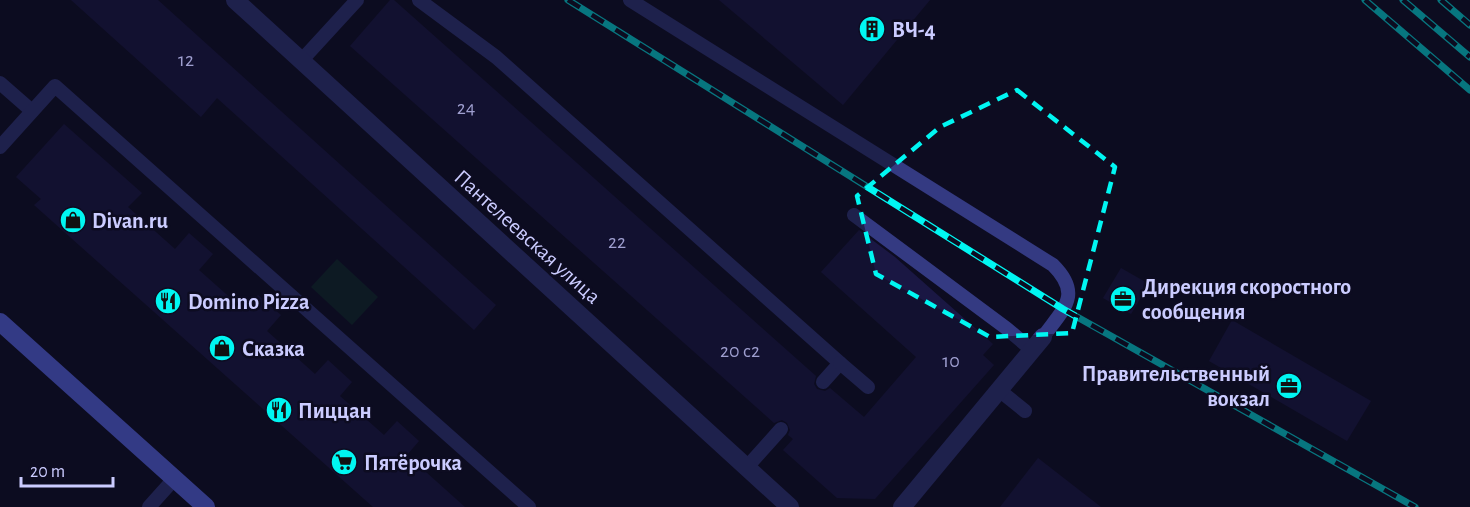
<svg xmlns="http://www.w3.org/2000/svg" width="1470" height="507" font-family="'Alegreya Sans',sans-serif">
	<style>
		.green { fill: #0e2b27 }
		.building { fill: #1a1743 }
		.lines { fill: none; stroke-linecap: round; stroke-linejoin: round }
		.lane { stroke: #343a82; stroke-width: 14 }
		.street { stroke: #343a82; stroke-width: 18 }
		.secondary { stroke: #6271ff; stroke-width: 18 }
		.rail-casing { stroke: #00f6f2; stroke-width: 7 }
		.rail { stroke: #0d0c21; stroke-width: 4.5; stroke-dasharray: 14; stroke-linecap: butt }
		.marked { fill: none; stroke: #00f6f2; stroke-width: 4.5; stroke-dasharray: 12 8; stroke-linejoin: round }
		.labels { text-anchor: middle; stroke-width: 5; stroke-linejoin: round; paint-order: stroke }
		.number-label { font-size: 20px; fill: #9f9fd0 }
		.poi-label { font-size: 22px; font-weight: bold; fill: #cbccff; stroke: #0d0c21; text-anchor: start }
		.street-label { font-size: 22px; fill: #cbccff; stroke: #0d0c21 }
	</style>
	<rect width="100%" height="100%" fill="#0d0c21"/>
	<!-- green -->
	<polygon class="green" points="337,259 378,297 352,325 311,287"/>
	<!-- building -->
	<g class="building">
		<polygon points="71,0 158,0 496,305 474,330 217,98 201,117"/>
		<polygon points="390,0 394,0 816,376 814,384 817,389 825,391 830,388 864,417 916,357 821,272 859,230 895,257 993,344 983,355 994,365 875,499 837,498 783,450 793,439 788,435 790,430 787,423 782,420 774,423 350,46"/>
		<polygon points="719,0 930,0 843,105"/>
		<polygon points="64,124 142,193 128,207 175,249 189,233 213,254 199,270 244,310 258,295 281,315 267,331 315,374 328,360 352,382 340,396 384,435 397,421 419,441 407,455 465,507 373,507 34,205 41,199 16,177"/>
		<polygon points="1121,268 1149,284 1131,314 1103,298"/>
		<polygon points="1232,320 1371,401 1347,441 1209,361"/>
		<polygon points="1038,458 1101,507 1000,507"/>
	</g>
	<g class="lines">
		<!-- lane -->
		<g class="lane">
			<polyline points="419,0 496,57 840,363 823,382"/>
			<path d="M630,0L1053,265C1083,295 1063,309 1043,337"/>
			<polyline points="301,61 357,0"/>
			<polyline points="0,83 32,111"/>
			<polyline points="0,147 55,86 529,507"/>
			<polyline points="854,215 1006,328 1032,350"/>
			<polyline points="840,363 868,387"/>
			<polyline points="999,390 1025,411"/>
			<polyline points="747,467 781,429"/>
			<polyline points="149,507 175,478"/>
		</g>
		<!-- street -->
		<g class="street">
			<polyline points="235,0 790,507"/>
			<polyline points="902,507 1043,337"/>
		</g>
		<!-- secondary -->
		<polyline class="secondary" points="0,322 206,507"/>
		<defs>
			<g id="rail">
				<polyline points="568,0 1063,309 1415,507"/>
				<polyline points="1365,0 1470,90"/>
				<polyline points="1403,0 1470,57"/>
				<polyline points="1441,0 1470,25"/>
			</g>
		</defs>
		<!-- rail casing -->
		<use href="#rail" class="rail-casing"/>
		<!-- rail -->
		<use href="#rail" class="rail"/>
	</g>
	<!-- marked area -->
	<path d="M0 0H1470V507H0ZM1017,90L1115,167L1072,333L990,337L876,274L857,196L940,127Z" fill="#0d0c21" fill-opacity=".55" fill-rule="evenodd"/>
	<path class="marked" d="M1017,90L1115,167L1072,333L990,337L876,274L857,196L940,127Z"/>
	<!-- icons -->
	<defs>
		<symbol id="building-disc" viewBox="-11 -11 22 22"><circle r="9.5" fill="#00f6f2" stroke="#0d0c21"/><path d="M-4-6H4V6H1V3H-1V6H-4ZM-2.5-4.3h1.7v1.8h-1.7ZM.8-4.3h1.7v1.8H.8ZM-2.5-1h1.7V.8h-1.7ZM.8-1h1.7V.8H.8Z" fill="#111"/></symbol>
		<symbol id="shop-disc" viewBox="-11 -11 22 22"><circle r="9.5" fill="#00f6f2" stroke="#0d0c21"/><path d="M-5-2.5h2.3a2.7 3.5 0 0 1 5.4 0H5L5.5 6h-11ZM-1.5-2.5h3a1.5 2.3 0 0 0-3 0Z" fill="#111"/></symbol>
		<symbol id="office-disc" viewBox="-11 -11 22 22"><circle r="9.5" fill="#00f6f2" stroke="#0d0c21"/><path d="M-6-3h4V-5.5h4V-3h4V5H-6ZM-1-4.5V-3h2v-1.5ZM-6 0V1H6V0Z" fill="#111"/></symbol>
		<symbol id="restaurant-disc" viewBox="-11 -11 22 22"><circle r="9.5" fill="#00f6f2" stroke="#0d0c21"/><path d="M-5-6h1v4h1v-4h1v4h1v-4h1v5L-1.5 .5V6h-2V.5L-5-1ZM5-6V6H3V1.5H1.5Q1.5-4 5-6Z" fill="#111"/></symbol>
		<symbol id="supermarket-disc" viewBox="-11 -11 22 22"><circle r="9.5" fill="#00f6f2" stroke="#0d0c21"/><path d="M-6-5.5h2.5l.6 2H6L4.5 2H-2.5L-4.4-4H-6ZM-1.5 3.2a1.3 1.3 0 1 0 .1 0ZM3 3.2a1.3 1.3 0 1 0 .1 0Z" fill="#111"/></symbol>
	</defs>
	<g fill-rule="evenodd">
		<use href="#building-disc" x="857" y="14" width="30" height="30"/>
		<use href="#shop-disc" x="58" y="205" width="30" height="30"/>
		<use href="#office-disc" x="1108" y="284" width="30" height="30"/>
		<use href="#restaurant-disc" x="153" y="286" width="30" height="30"/>
		<use href="#shop-disc" x="207" y="333" width="30" height="30"/>
		<use href="#office-disc" x="1274" y="371" width="30" height="30"/>
		<use href="#restaurant-disc" x="264" y="395" width="30" height="30"/>
		<use href="#supermarket-disc" x="329" y="447" width="30" height="30"/>
	</g>
	<g class="labels">
		<!-- number labels -->
		<g class="number-label">
			<text x="186" y="66">12</text>
			<text x="466" y="114">24</text>
			<text x="617" y="248">22</text>
			<text x="740" y="357">20 с2</text>
			<text x="951" y="367">10</text>
		</g>
		<!-- poi labels -->
		<g class="poi-label">
			<text x="892" y="37">ВЧ-4</text>
			<text x="92" y="228">Divan.ru</text>
			<text x="1142" y="294">Дирекция скоростного<tspan x="1142" dy="25">сообщения</tspan></text>
			<text x="188" y="309">Domino Pizza</text>
			<text x="242" y="356">Сказка</text>
			<text x="1270" y="381" text-anchor="end">Правительственный<tspan x="1270" dy="25">вокзал</tspan></text>
			<text x="298" y="418">Пиццан</text>
			<text x="364" y="470">Пятёрочка</text>
		</g>
		<!-- street labels -->
		<g class="street-label">
			<text transform="translate(528 236) rotate(42)" y="8">Пантелеевская улица</text>
		</g>
	</g>
	<!-- scale -->
	<path d="M21 477v9h92v-9" fill="none" stroke="#cbccff" stroke-width="3"/>
	<text x="30" y="477" font-size="18" fill="#cbccff" stroke="#0d0c21" stroke-width="4.5" paint-order="stroke">20 m</text>
</svg>
